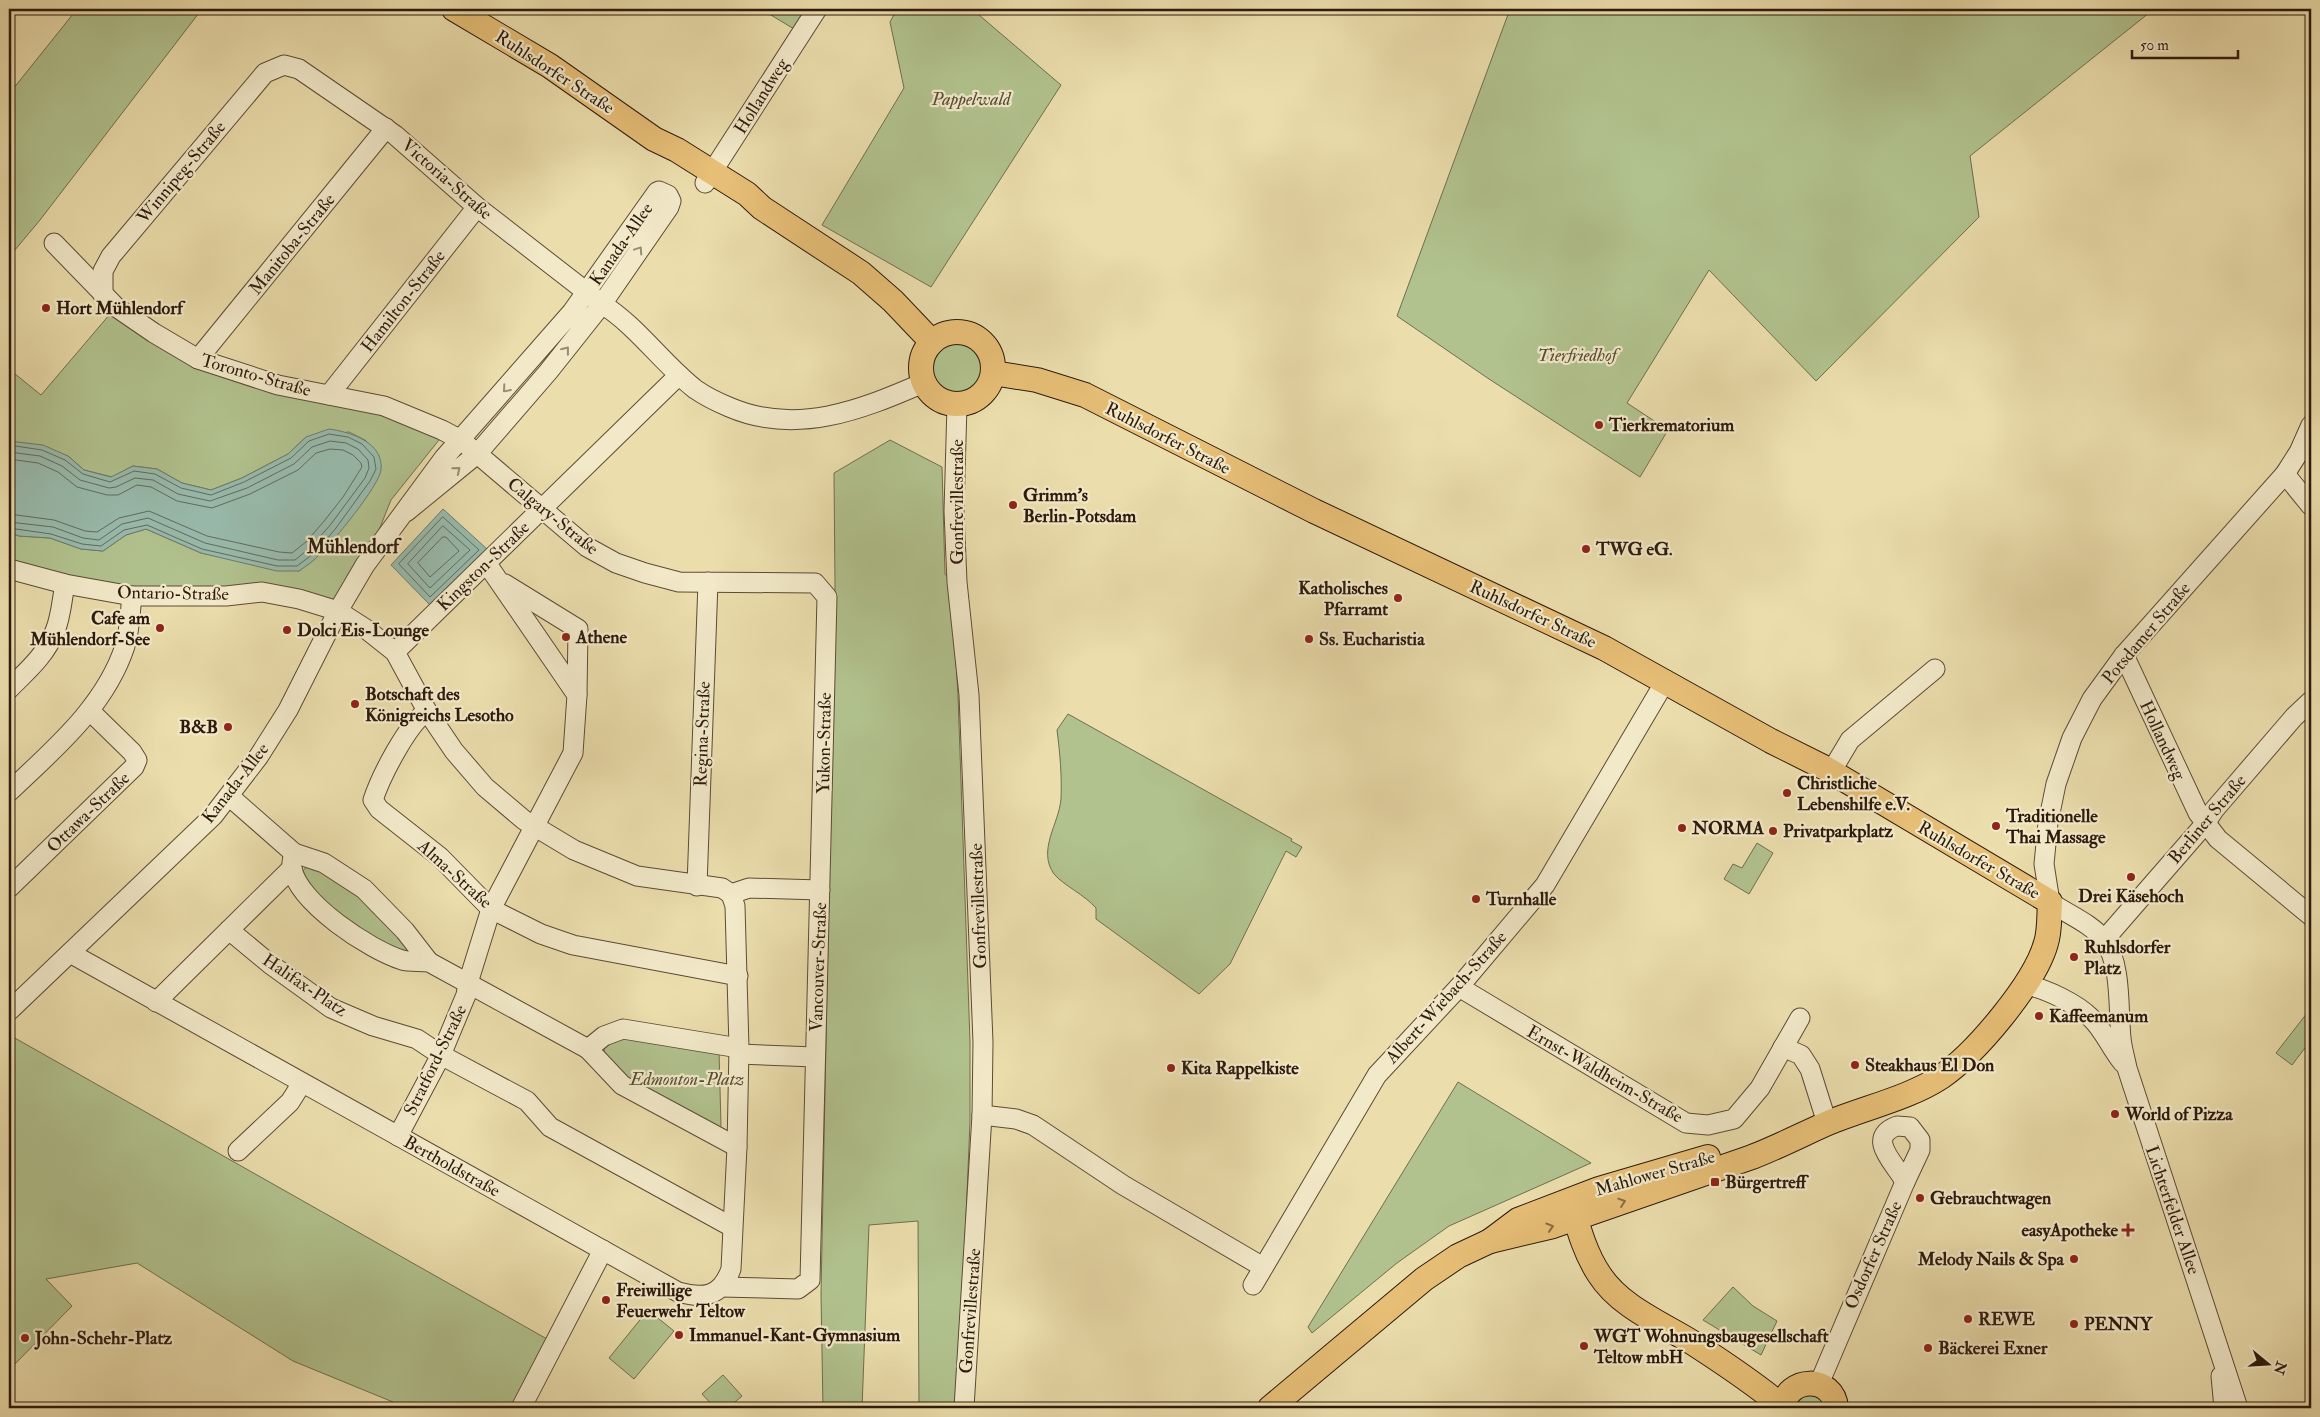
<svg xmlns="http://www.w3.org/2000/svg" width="2320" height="1417" font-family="'IM FELL Double Pica',serif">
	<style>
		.green { fill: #b1c28e; stroke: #6f6e4e }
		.water { fill: #98bbad; stroke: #6d7b6d }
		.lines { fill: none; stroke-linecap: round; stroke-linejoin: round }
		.shore { stroke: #626a5d; stroke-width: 1 }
		.minor-casing { stroke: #5c4b35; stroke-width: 21 }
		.major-casing { stroke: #2d1a0d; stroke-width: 26 }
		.minor { stroke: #f2e9c9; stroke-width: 19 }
		.major { stroke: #e6be76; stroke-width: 24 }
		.oneway { stroke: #998c74 }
		.oneway2 { stroke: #8a6c42 }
		.poi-dot { fill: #8f2418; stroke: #f2e9c9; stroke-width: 2 }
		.labels { text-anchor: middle; stroke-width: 4.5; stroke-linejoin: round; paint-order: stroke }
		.street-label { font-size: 18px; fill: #2d1a0d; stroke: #f2e9c9 }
		.park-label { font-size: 18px; font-style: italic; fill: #554c34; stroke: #f2e9c9 }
		.poi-label { font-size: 18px; font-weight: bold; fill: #2d1a0d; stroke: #f2e9c9; text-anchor: start }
		.neighbourhood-label { font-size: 19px; font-weight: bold; fill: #2d1a0d; stroke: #f2e9c9 }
	</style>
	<rect width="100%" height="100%" fill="#ebddac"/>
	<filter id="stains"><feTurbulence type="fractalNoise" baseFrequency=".004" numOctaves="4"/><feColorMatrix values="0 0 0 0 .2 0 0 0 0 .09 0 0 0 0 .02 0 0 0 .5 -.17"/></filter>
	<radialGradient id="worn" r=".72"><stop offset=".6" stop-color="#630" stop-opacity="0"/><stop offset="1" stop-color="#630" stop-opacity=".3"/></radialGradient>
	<!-- green -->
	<g class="green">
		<polygon points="77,9 202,9 40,220 9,257 9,94"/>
		<polygon points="761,9 807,9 794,29"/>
		<polygon points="897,9 972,9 1061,85 931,287 822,225 904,88 890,22"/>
		<polygon points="1510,9 2154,9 1970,156 1979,217 1816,381 1709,270 1627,403 1668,430 1640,477 1489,379 1397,316"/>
		<polygon points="116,307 198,359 417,419 439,440 391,500 365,565 338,611 299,599 132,596 9,569 9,532 19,536 50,538 81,549 103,551 126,535 146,529 201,553 299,571 320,554 339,531 378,455 365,440 349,432 306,437 288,454 242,478 211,490 182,483 157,469 133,466 112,477 84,470 68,456 9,441 9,369 41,395"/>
		<circle cx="957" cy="369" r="27"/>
		<polygon points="890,440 942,467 945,574 951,581 958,695 970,1042 970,1122 958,1408 919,1408 918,1221 869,1225 862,1408 823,1408 821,1295 835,585 834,473"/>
		<path d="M1068,714L1292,839L1291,841L1302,847L1296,857L1286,851L1230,964L1199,994L1096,919V908C1085,895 1063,885 1054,874C1037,850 1059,824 1061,799C1062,776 1060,753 1057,730Z"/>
		<polygon points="1757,843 1773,853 1749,894 1724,879 1733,864 1742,868"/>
		<polygon points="308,865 358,890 411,942 409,955 368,939 306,885 302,872"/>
		<polygon points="2311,1008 2311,1040 2292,1065 2276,1053"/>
		<polygon points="617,1036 719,1051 721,1126 717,1129 639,1090 605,1057 604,1048 609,1040"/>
		<polygon points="13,1037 547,1339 511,1408 391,1408 393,1402 293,1361 137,1263 46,1279 72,1306 9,1370 9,1041"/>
		<polygon points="1458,1082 1591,1163 1449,1226 1397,1263 1312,1333 1308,1327"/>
		<polygon points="1733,1287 1753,1306 1777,1321 1761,1355 1703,1320"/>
		<polygon points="648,1310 674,1331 634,1379 609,1358"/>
		<polygon points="723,1375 742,1396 728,1408 715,1408 702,1394"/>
		<polygon points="1810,1394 1820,1397 1826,1408 1794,1408 1800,1397"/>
	</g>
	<!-- water -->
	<g class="water">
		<path d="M329,429C350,432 384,442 381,470C379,486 333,542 320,554C314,561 306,566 299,571H277L201,553L146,529L126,535L103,551L81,549L50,538L19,536L9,532V441L43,445L68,456L84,470L111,477L133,466L157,469L182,483L211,490L242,478L288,454L306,437Z"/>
		<polygon points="443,509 487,549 430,605 391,565"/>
	</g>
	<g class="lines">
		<!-- shore -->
		<g class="shore">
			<polyline points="9,445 42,450 65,460 83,474 110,482 134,471 155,474 181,488 211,495 244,482 291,458 309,441 329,434 348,437 362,444 374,457 376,469 370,481 336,528 317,551 297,566 277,566 202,549 147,525 124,530 101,546 82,544 51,534 9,528"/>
			<polyline points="9,452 40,456 62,466 80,480 109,488 116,487 135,478 153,480 178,494 210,501 247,488 294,464 312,447 330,441 346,443 358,449 368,460 369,468 365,478 331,524 312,546 295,560 278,560 205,543 148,518 122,524 99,540 83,538 53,527 9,522"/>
			<polyline points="9,459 38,463 58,472 77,487 107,495 118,495 137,485 151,487 177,501 212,508 250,494 298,470 316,453 330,449 343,450 353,455 361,463 362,467 343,497 325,520 307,541 292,553 279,552 207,536 149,511 119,518 97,532 85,531 54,520 9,514"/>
			<polygon points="443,517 479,550 430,597 399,564"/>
			<polygon points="443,526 470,550 430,588 408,564"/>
			<polygon points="443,537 446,537 459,551 430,577 418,563"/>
		</g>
		<defs>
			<g id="minor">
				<polyline points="705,183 817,9"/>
				<polyline points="54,243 116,307 154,333 198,359 278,385 384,406 442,430 461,440 587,547 616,563 645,573 679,582 815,583 827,597 810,1280 798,1289 722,1287"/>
				<path d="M103,295V271L111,256L265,73L284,65L299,69L395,135L477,207L602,304C638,327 662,363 695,389C705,396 717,402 729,407C796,436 861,410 923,383"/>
				<polyline points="198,359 386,128"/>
				<polyline points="329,395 477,207"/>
				<polyline points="957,405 954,511 957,582 969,695 983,1042 982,1115 964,1408"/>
				<polyline points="2285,474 2311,506"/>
				<polyline points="9,569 65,584 132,596 226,596 262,592 299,599 338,611 366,629 395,652 427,711 454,751 485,787 524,820 574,850 637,876 722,888 731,894"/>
				<polyline points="505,584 578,629 577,695"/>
				<polyline points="395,652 679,375"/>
				<polyline points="2124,655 2198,813 2218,839 2311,916"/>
				<path d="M9,689C27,671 46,655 55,631C61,617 62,599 65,584"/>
				<path d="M427,711C407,725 381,776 373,800L379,809L440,857L491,909L541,934L573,945L738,976"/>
				<polyline points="1831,772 1850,740 1935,669"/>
				<path d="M9,792C54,749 105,707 125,646C130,630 130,612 132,596"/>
				<polyline points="229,796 294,853 324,863 364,889 405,931 429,962"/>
				<path d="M294,853C293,857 291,864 292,868C298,903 370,950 402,960C410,962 420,961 429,962L588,1049L604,1036L623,1029L739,1048"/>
				<polyline points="697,886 708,582"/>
				<polyline points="9,888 134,767 137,760 132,752 90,711"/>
				<polyline points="731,894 749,888 820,890"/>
				<polyline points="229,930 292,868"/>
				<polyline points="2104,940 2205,824 2214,810 2294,717 2311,701"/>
				<path d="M70,953L678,1292C704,1299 721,1297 731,1269L737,1147L739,1048L735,906L731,894"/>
				<path d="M2026,985C2046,989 2076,1003 2091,1018C2104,1030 2111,1049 2123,1063"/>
				<polyline points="1459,987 1686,1123 1708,1125 1734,1119 1760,1088 1800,1018"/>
				<polyline points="156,1002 229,930 270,964 331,1008 373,1026 417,1039 441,1055 527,1101 550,1127 732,1227"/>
				<polyline points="9,1011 213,816 259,756 288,710 338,611 365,565 444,458 572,312 657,192 659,191 668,195 671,201 669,207 602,304 548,372 477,454 406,512"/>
				<polyline points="1783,1047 1801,1055 1810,1069 1827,1123"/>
				<polyline points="588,1049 622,1085 737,1147"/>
				<polyline points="739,1054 815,1057"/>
				<polyline points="982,1115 1016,1119 1033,1125 1123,1185 1263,1267"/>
				<path d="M1897,1126L1910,1127L1920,1140V1150L1905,1182C1897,1165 1864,1138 1897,1126Z"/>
				<polyline points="398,1136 441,1055 466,995 468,983 491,909 573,753 577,695 487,564"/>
				<polyline points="238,1151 290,1102 302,1083"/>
				<polyline points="1253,1285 1377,1075 1459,987 1545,885 1666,680"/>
				<polyline points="2221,1376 2224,1408"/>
				<polyline points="1819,1384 1905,1182"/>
				<polyline points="521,1408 603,1250"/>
				<path d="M2238,1408L2127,1068C2125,1058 2122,1048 2121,1038C2118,1009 2122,964 2104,940C2091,923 2067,914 2050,902L2044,864L2048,823L2056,784L2072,738L2092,699L2124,655L2285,474L2299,452L2311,425"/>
			</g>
			<g id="major">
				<polyline points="454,9 550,66 654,139 677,150 747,194 762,208 861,273 893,301 932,342"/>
				<circle cx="957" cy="368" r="36"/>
				<path d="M993,373L1037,380L1085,395L1314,511L1604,648L1771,741L1825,768L2050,902C2049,915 2050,931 2046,943C2035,983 1976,1053 1941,1077C1909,1098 1864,1108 1828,1123C1803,1134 1778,1147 1752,1157L1553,1226L1490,1241"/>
				<path d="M1571,1203C1578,1227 1585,1253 1599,1274C1620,1307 1661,1323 1693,1343C1724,1363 1754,1383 1783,1407"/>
				<polyline points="1270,1408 1424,1279 1458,1256 1490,1241 1518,1220 1599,1189 1708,1157"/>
				<path d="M1783,1408C1786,1376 1834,1375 1836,1408"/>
			</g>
		</defs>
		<!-- minor casing -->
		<use href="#minor" class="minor-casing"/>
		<!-- major casing -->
		<use href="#major" class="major-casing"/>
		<!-- minor -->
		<use href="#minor" class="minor"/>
		<!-- major -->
		<use href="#major" class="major"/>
	</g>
	<!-- one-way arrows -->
	<defs><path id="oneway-chevron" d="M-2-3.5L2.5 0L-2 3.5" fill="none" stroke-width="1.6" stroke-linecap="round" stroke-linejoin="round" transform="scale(1.25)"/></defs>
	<g class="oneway">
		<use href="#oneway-chevron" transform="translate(639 250) rotate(-56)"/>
		<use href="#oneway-chevron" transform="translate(566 350) rotate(-52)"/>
		<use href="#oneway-chevron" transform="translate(506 389) rotate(131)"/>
		<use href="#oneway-chevron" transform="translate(457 470) rotate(-39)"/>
	</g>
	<g class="oneway2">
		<use href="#oneway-chevron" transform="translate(1622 1202) rotate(-19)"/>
		<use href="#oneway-chevron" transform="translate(1550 1227) rotate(-17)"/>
	</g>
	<!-- markers -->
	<g class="poi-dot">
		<circle cx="46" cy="308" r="5"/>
		<circle cx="1599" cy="425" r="5"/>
		<circle cx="1013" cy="505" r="5"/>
		<circle cx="1586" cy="549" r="5"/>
		<circle cx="1398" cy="598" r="5"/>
		<circle cx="160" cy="628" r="5"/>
		<circle cx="287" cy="630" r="5"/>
		<circle cx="566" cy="637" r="5"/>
		<circle cx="1309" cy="639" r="5"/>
		<circle cx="355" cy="704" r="5"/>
		<circle cx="228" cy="727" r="5"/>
		<circle cx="1787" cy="793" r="5"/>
		<circle cx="1996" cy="826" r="5"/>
		<circle cx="1682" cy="828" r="5"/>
		<circle cx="1773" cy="831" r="5"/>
		<circle cx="2131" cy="877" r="5"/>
		<circle cx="1476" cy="899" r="5"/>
		<circle cx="2074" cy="957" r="5"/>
		<circle cx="2039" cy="1016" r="5"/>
		<circle cx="1855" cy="1065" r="5"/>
		<circle cx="1171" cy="1068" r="5"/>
		<circle cx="2115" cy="1114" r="5"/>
		<rect x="1710" y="1177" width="10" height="10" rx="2.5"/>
		<circle cx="1920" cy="1198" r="5"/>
		<path d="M2125.5 1222.5h5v5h5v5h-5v5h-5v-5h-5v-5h5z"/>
		<circle cx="2074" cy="1259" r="5"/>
		<circle cx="606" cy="1300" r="5"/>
		<circle cx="1968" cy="1319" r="5"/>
		<circle cx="2074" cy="1324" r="5"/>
		<circle cx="679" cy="1335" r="5"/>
		<circle cx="25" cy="1338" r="5"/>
		<circle cx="1584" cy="1346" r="5"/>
		<circle cx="1928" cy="1348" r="5"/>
	</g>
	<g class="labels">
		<!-- street labels -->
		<g class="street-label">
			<text transform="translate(555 72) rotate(33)" y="6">Ruhlsdorfer Straße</text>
			<text transform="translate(761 96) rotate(-58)" y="6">Hollandweg</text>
			<text transform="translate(181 172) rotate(-50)" y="6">Winnipeg-Straße</text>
			<text transform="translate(447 179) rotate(41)" y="6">Victoria-Straße</text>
			<text transform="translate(292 244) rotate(-51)" y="6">Manitoba-Straße</text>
			<text transform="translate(621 244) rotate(-55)" y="6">Kanada-Allee</text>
			<text transform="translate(403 301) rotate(-52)" y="6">Hamilton-Straße</text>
			<text transform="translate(256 375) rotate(16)" y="6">Toronto-Straße</text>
			<text transform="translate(1168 438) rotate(27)" y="6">Ruhlsdorfer Straße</text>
			<text transform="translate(957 502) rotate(-90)" y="6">Gonfrevillestraße</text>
			<text transform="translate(553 516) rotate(39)" y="6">Calgary-Straße</text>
			<text transform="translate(483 566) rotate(-44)" y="6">Kingston-Straße</text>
			<text transform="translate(173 593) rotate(1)" y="6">Ontario-Straße</text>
			<text transform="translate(1533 614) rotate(25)" y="6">Ruhlsdorfer Straße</text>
			<text transform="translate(2146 633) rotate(-50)" y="6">Potsdamer Straße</text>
			<text transform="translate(702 734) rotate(-88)" y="6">Regina-Straße</text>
			<text transform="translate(2163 740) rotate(65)" y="6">Hollandweg</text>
			<text transform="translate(824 743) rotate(-89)" y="6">Yukon-Straße</text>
			<text transform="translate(235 783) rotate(-52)" y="6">Kanada-Allee</text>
			<text transform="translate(88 812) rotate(-44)" y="6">Ottawa-Straße</text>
			<text transform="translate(2207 819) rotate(-50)" y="6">Berliner Straße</text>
			<text transform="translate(1979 860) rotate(30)" y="6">Ruhlsdorfer Straße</text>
			<text transform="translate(455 874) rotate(42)" y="6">Alma-Straße</text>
			<text transform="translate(978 906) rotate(-92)" y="6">Gonfrevillestraße</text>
			<text transform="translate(818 967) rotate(-88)" y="6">Vancouver-Straße</text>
			<text transform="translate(305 985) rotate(34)" y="6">Halifax-Platz</text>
			<text transform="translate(1446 997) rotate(-48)" y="6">Albert-Wiebach-Straße</text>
			<text transform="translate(435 1060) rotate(-64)" y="6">Stratford-Straße</text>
			<text transform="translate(1605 1074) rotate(30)" y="6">Ernst-Waldheim-Straße</text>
			<text transform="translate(452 1166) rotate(29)" y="6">Bertholdstraße</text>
			<text transform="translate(1655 1173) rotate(-16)" y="6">Mahlower Straße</text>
			<text transform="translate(2173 1210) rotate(71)" y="6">Lichterfelder Allee</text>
			<text transform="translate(1873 1255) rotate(-66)" y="6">Osdorfer Straße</text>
			<text transform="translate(970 1311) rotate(-86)" y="6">Gonfrevillestraße</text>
		</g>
		<!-- park labels -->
		<g class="park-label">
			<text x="971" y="105">Pappelwald</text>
			<text x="1577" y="361">Tierfriedhof</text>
			<text x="687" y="1085">Edmonton-Platz</text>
		</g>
		<!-- poi labels -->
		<g class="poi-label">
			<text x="56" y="314">Hort Mühlendorf</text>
			<text x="1609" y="431">Tierkrematorium</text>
			<text x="1023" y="501">Grimm's<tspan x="1023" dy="21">Berlin-Potsdam</tspan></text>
			<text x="1596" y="555">TWG eG.</text>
			<text x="1388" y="594" text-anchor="end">Katholisches<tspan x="1388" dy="21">Pfarramt</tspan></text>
			<text x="150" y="624" text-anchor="end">Cafe am<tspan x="150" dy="21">Mühlendorf-See</tspan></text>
			<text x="297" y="636">Dolci Eis-Lounge</text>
			<text x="576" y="643">Athene</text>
			<text x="1319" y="645">Ss. Eucharistia</text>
			<text x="365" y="700">Botschaft des<tspan x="365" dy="21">Königreichs Lesotho</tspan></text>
			<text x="218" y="733" text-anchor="end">B&amp;B</text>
			<text x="1797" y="789">Christliche<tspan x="1797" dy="21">Lebenshilfe e.V.</tspan></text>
			<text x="2006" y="822">Traditionelle<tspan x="2006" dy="21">Thai Massage</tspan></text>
			<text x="1692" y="834">NORMA</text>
			<text x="1783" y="837">Privatparkplatz</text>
			<text x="2131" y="902" text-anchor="middle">Drei Käsehoch</text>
			<text x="1486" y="905">Turnhalle</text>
			<text x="2084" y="953">Ruhlsdorfer<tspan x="2084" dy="21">Platz</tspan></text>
			<text x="2049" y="1022">Kaffeemanum</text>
			<text x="1865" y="1071">Steakhaus El Don</text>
			<text x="1181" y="1074">Kita Rappelkiste</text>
			<text x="2125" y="1120">World of Pizza</text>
			<text x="1725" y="1188">Bürgertreff</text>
			<text x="1930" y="1204">Gebrauchtwagen</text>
			<text x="2118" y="1236" text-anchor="end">easyApotheke</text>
			<text x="2064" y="1265" text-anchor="end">Melody Nails &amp; Spa</text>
			<text x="616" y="1296">Freiwillige<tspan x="616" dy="21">Feuerwehr Teltow</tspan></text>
			<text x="1978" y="1325">REWE</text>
			<text x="2084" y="1330">PENNY</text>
			<text x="689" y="1341">Immanuel-Kant-Gymnasium</text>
			<text x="1594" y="1342">WGT Wohnungsbaugesellschaft<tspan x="1594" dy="21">Teltow mbH</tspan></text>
			<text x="35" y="1344">John-Schehr-Platz</text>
			<text x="1938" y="1354">Bäckerei Exner</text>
		</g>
		<!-- neighbourhood labels -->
		<g class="neighbourhood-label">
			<text x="353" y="553">Mühlendorf</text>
		</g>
	</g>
	<!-- margin -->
	<rect width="2320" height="1417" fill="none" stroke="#ebddac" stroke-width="30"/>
	<rect x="10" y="10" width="2300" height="1397" fill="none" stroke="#2d1a0d" stroke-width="2.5"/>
	<rect x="15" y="15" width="2290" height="1387" fill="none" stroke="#2d1a0d"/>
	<!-- north arrow -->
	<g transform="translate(2268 1364) rotate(108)" stroke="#f2e9c9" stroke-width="4" paint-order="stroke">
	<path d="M0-4L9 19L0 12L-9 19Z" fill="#2d1a0d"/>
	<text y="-8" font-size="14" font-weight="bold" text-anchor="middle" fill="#2d1a0d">N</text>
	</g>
	<!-- scale -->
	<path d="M2132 50v8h106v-8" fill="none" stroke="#2d1a0d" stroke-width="2.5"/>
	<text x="2140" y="50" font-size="15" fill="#2d1a0d" stroke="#f2e9c9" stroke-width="4" paint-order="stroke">50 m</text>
	<rect width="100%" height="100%" filter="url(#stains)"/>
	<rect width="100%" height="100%" fill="url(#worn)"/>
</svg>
